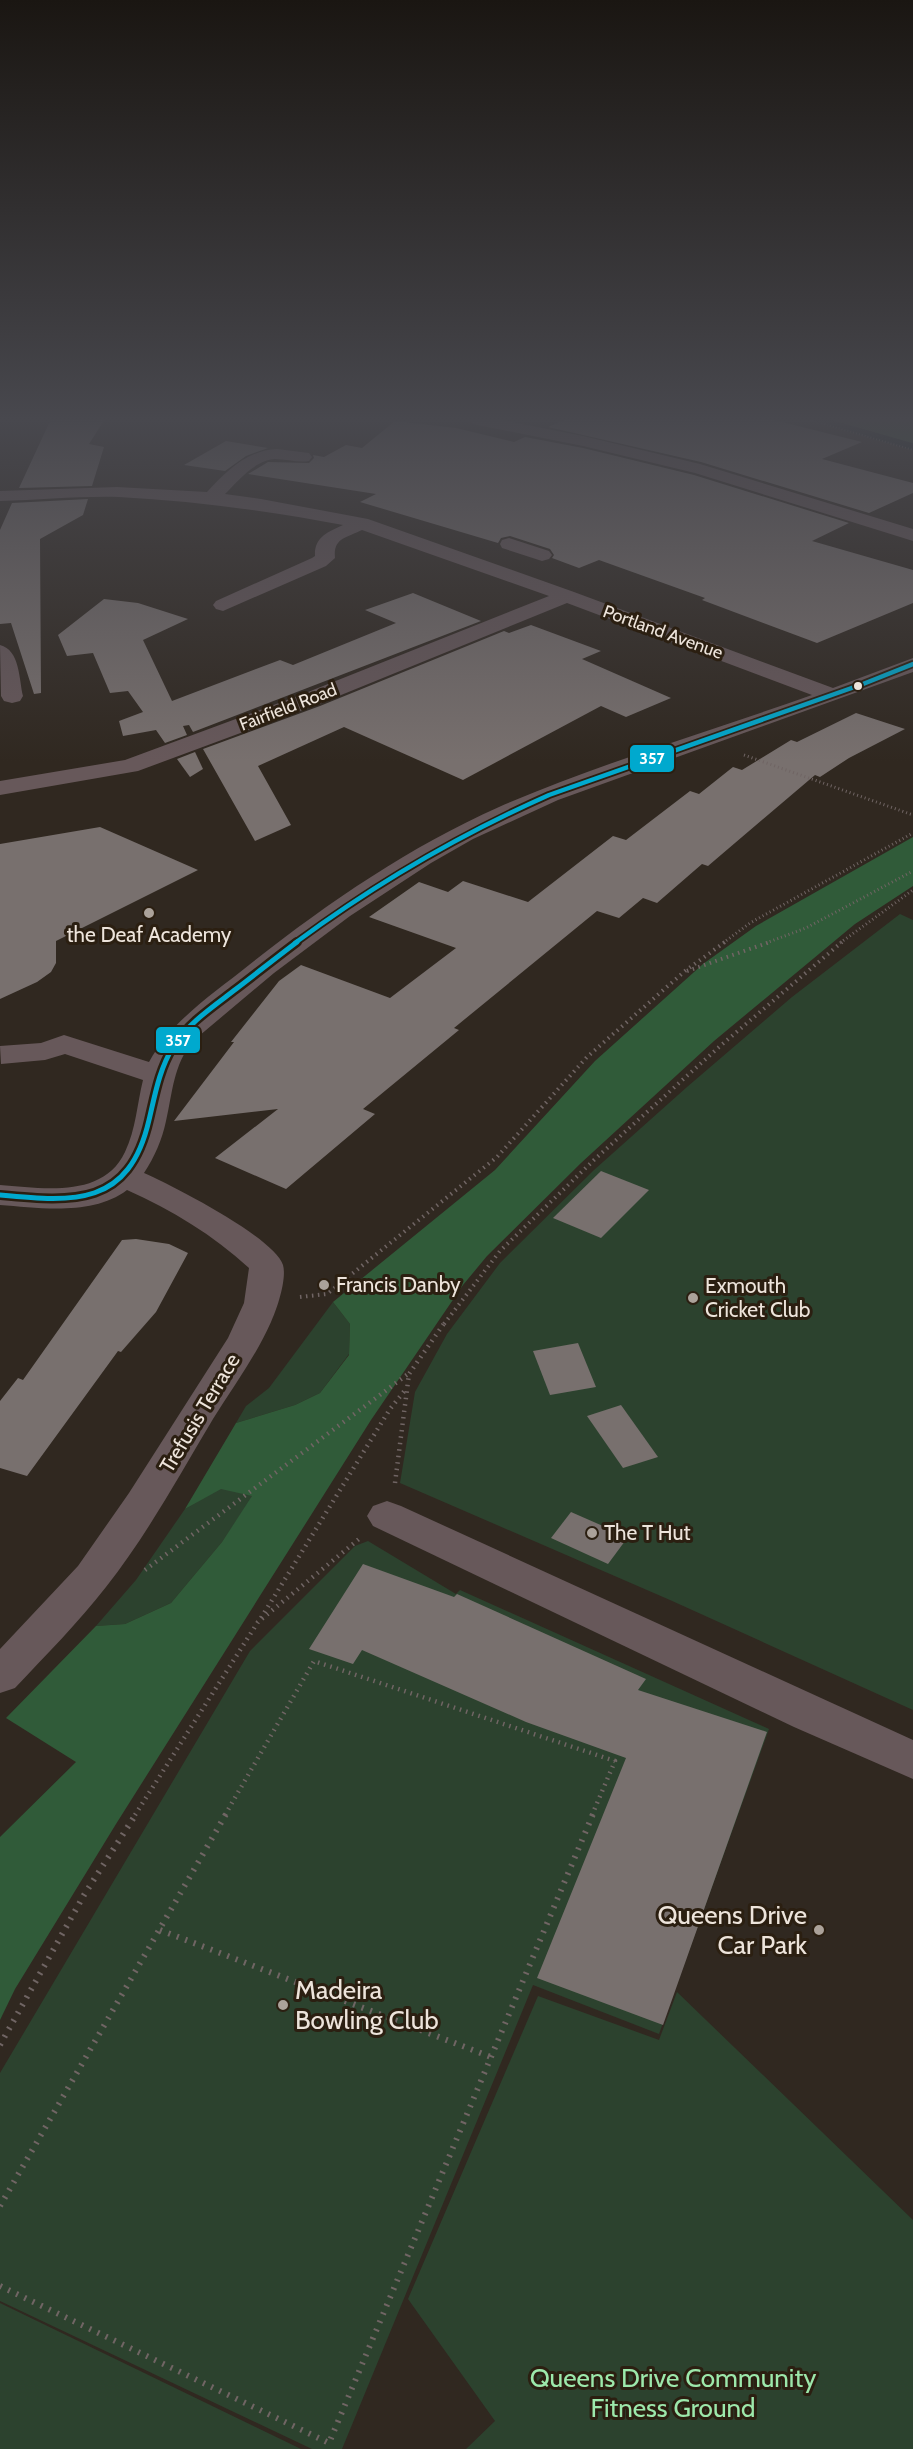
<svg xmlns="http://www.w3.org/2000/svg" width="913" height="2449" font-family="Cabin,sans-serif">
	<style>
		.green { fill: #2c422e }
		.forest { fill: #305b39 }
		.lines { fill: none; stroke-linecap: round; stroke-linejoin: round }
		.stream { stroke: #04171b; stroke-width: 7 }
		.building { fill: #78706e }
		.path-far4 { stroke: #706564; stroke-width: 2; stroke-dasharray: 1 2; stroke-linecap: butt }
		.path-far3 { stroke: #706564; stroke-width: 3; stroke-dasharray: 1 3; stroke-linecap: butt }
		.path-far2 { stroke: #706564; stroke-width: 4; stroke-dasharray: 1.5 4.5; stroke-linecap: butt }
		.path-far1 { stroke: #706564; stroke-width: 4.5; stroke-dasharray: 1.5 5; stroke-linecap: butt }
		.path { stroke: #706564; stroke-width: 6; stroke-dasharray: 2 7; stroke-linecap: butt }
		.minor { fill: #67585a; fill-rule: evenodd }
		.bus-1-far1-casing { stroke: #2b1f11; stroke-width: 8 }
		.bus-1-casing { stroke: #2b1f11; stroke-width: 10 }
		.bus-1-far1 { stroke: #00a9ce; stroke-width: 4.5 }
		.bus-1 { stroke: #00a9ce; stroke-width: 5 }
		.bus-dot { fill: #ede4db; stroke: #2b1f11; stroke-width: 2 }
		.poi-dot { fill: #aba29a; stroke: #2b1f11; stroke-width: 2 }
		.labels { text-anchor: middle; stroke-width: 6; stroke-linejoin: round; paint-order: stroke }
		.far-street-label { font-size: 18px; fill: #ede4db; stroke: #2b1f11 }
		.poi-label { font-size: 21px; fill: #ede4db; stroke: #2b1f11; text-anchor: start }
		.street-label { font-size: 21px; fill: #ede4db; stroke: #2b1f11 }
		.near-poi-label { font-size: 26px; fill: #ede4db; stroke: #2b1f11; text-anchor: end }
		.near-park-label { font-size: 26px; fill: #9ce8ab; stroke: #2b1f11 }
		.line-badge { stroke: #2b1f11; stroke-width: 2 }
		.badge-label { font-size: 16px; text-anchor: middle; font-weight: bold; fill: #fff }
	</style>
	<rect width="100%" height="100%" fill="#302820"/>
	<!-- green -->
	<g class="green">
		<polygon points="900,914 913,920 913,1710 670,1600 400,1483 415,1392 447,1334 500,1263 594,1170 687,1087 792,997"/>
		<polygon points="333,1302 350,1324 349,1354 320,1393 295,1405 236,1423 246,1406 269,1388"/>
		<polygon points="221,1488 253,1496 222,1542 171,1603 125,1624 96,1626 136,1580 185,1509"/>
		<polygon points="368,1541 456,1594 460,1590 769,1729 659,2034 533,1985 342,2449 312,2449 0,2301 0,2073 250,1651 355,1546"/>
		<polygon points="677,1992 913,2220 913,2449 466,2449 495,2421 408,2299 538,1996 659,2040"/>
		<polygon points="0,2303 301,2449 0,2449"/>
	</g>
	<!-- forest -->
	<g class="forest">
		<polygon points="806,419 913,419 913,447 815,422"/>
		<polygon points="913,837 913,886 855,924 714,1041 581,1163 487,1256 463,1285 371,1420 116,1824 15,1989 0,2020 0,1837 76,1762 6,1718 96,1626 125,1624 171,1603 222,1542 252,1496 221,1489 185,1509 236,1423 295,1405 320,1393 349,1355 350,1324 333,1302 495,1170 595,1061 703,964 756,926"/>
	</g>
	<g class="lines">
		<!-- stream -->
		<polyline class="stream" points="816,419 913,447"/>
	</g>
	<!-- building -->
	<g class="building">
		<polygon points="51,419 105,419 89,444 104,447 92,486 19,488"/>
		<polygon points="567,419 770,419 862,442 822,459 913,483 913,493 869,513 701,462 548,427"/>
		<polygon points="395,421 456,428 514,442 525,437 583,448 694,475 849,523 812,541 913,570 913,603 817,643 702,600 705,598 599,560 579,568 552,558 554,555 550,549 510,536 501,538 498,543 360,502 376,494 248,474 268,462 309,463 314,458 313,455 324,457 346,445 362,448"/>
		<polygon points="226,441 268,448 246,456 225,471 184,465"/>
		<polygon points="88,499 83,515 40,539 41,693 34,694 11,623 0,624 0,530 12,503"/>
		<polygon points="413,593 481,621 193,732 189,725 183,726 187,735 165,743 156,730 123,736 119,721 143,712 128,691 110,693 93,653 67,656 58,635 104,599 138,603 188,619 143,640 172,701 280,660 293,665 396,623 365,610"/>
		<polygon points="531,625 601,651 582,659 671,698 626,717 601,706 463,780 344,727 258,766 291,825 255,841 203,749 320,706 504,631 509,633"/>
		<polygon points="856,713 905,729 849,758 820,777 815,775 708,866 702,864 657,903 643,898 619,918 597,911 454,1028 459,1030 363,1109 375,1114 286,1189 215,1158 278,1109 174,1121 234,1042 231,1042 279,981 301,965 390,998 456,948 369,917 419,882 448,892 463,881 528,902 613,836 626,840 690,791 699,794 733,767 742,770 791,740 797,742"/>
		<polygon points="195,752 203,769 190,777 177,759"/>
		<polygon points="100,827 198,870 56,941 56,963 51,972 37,982 0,999 0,844"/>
		<polygon points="601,1171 649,1190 601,1238 553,1218"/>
		<polygon points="136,1239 169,1244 188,1253 156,1312 121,1352 118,1351 27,1476 0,1468 0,1401 18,1378 23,1380 122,1240"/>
		<polygon points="578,1343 596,1387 550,1395 533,1351"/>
		<polygon points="621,1405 658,1457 623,1468 587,1416"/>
		<polygon points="571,1512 628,1537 608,1564 551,1538"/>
		<polygon points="363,1564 454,1597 457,1594 646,1679 638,1690 767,1732 663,2025 537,1978 626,1758 526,1722 362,1650 353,1664 309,1649"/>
	</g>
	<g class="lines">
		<!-- path-far4 -->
		<polyline class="path-far4" points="807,419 913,450"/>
		<!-- path-far3 -->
		<g class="path-far3">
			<polyline points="744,755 913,815"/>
			<polyline points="723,943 750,923 913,833"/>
			<polyline points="766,943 806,928 913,871"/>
			<polyline points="840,943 913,890"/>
		</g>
		<!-- path-far2 -->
		<g class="path-far2">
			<polyline points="687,971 770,942"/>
			<polyline points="300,1297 327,1294 497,1157 587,1057 685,971 725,942"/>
			<polyline points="444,1324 500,1251 595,1159 719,1047 842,942"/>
		</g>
		<!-- path-far1 -->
		<g class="path-far1">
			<polyline points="395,1483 409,1374 445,1322"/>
			<polyline points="145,1570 408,1374"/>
			<polyline points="261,1618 390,1409 406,1389"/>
			<polyline points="135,1815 258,1622 359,1539"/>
			<polyline points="225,1815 314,1661 615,1761 592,1815"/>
		</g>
		<!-- path -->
		<g class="path">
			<polyline points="160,1930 491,2057"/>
			<polyline points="0,2045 84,1895 136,1814"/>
			<polyline points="0,2206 226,1814"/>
			<polyline points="0,2286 329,2443 593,1814"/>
		</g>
		<!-- minor -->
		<g class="minor">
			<polygon points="465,419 496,419 583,436 700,464 913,529 913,541 695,473 583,446 473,424"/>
			<path d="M277,449L309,453L312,457L309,461C298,463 287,459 275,459C255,460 238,481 225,494L261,499L368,519L574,592L833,688L913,658V672L558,800L473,839L431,863L350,916L274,973L193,1041C173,1066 173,1091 166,1121C162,1140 155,1156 144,1173C171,1185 274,1237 283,1265C287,1279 277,1309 271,1322C256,1356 233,1387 213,1419C179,1476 147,1535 106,1587C78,1623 46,1655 15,1688L0,1693V1649L78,1566L129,1493L228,1338L244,1303L249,1268C213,1235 172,1210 127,1190C93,1216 40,1208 0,1205V1185C42,1188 103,1199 125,1152C136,1129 137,1104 143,1080L65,1054L45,1060L1,1064L0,1046L41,1043L64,1035L149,1062C172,1020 213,994 249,965C326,904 409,847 499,807C600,763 708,732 812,695L567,603L319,704L138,771L0,795V781L125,760L303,694L549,596L362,530C346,538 333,538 335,558L326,566L223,611L216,609L213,605L216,601L312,558L315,556C314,537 328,532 343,525C268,511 195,501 119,497C80,496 39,500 0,501V491L117,487L207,492C226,472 247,450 277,449Z"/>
			<polygon points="509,538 549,551 552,555 549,559 542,561 502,548 500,544 502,540"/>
			<path d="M0,645C20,650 19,679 23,696L20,701L12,703L4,701L1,696Z"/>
			<polygon points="387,1501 401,1506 913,1740 913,1779 794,1727 373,1526 367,1516 373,1506"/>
		</g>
		<defs>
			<path id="bus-1-far1" d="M295,943C375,884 459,835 549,795L863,684L913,664"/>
			<path id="bus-1" d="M0,1195C74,1202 129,1207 149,1120C155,1095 159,1070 173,1047C188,1023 214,1006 236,989C257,973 277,957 297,942"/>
		</defs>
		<!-- bus-1-far1 casing -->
		<use href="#bus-1-far1" class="bus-1-far1-casing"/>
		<!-- bus-1 casing -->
		<use href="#bus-1" class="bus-1-casing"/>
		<!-- bus-1-far1 -->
		<use href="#bus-1-far1" class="bus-1-far1"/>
		<!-- bus-1 -->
		<use href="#bus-1" class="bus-1"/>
	</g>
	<!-- sky -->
	<linearGradient id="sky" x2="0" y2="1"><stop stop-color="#1a1612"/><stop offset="0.55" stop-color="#48484e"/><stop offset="1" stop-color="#48484e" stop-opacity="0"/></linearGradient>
	<rect width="913" height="762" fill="url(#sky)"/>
	<!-- markers -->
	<circle class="bus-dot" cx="858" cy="686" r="5"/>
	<g class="poi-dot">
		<circle cx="149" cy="913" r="6"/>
		<circle cx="324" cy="1285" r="6"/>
		<circle cx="693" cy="1298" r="6"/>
		<circle cx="592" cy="1533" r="6"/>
		<circle cx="819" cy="1930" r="6"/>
		<circle cx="283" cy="2005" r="6"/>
	</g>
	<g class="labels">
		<!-- far-street labels -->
		<g class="far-street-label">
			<text transform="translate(663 632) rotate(20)" y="6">Portland Avenue</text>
			<text transform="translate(288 707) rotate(-21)" y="6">Fairfield Road</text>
		</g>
		<!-- poi labels -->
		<g class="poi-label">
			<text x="149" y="942" text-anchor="middle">the Deaf Academy</text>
			<text x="336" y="1292">Francis Danby</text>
			<text x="705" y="1293">Exmouth<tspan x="705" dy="24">Cricket Club</tspan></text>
			<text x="604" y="1540">The T Hut</text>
		</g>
		<!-- street labels -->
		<g class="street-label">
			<text transform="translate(200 1413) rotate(-59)" y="7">Trefusis Terrace</text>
		</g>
		<!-- near-poi labels -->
		<g class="near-poi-label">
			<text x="807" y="1924">Queens Drive<tspan x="807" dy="30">Car Park</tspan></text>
			<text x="295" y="1999" text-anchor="start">Madeira<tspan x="295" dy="30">Bowling Club</tspan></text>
		</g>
		<!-- near-park labels -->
		<g class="near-park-label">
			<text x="673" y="2387">Queens Drive Community<tspan x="673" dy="30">Fitness Ground</tspan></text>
		</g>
	</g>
	<g class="line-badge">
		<rect x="629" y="744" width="46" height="29" rx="6" fill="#00a9ce"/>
		<rect x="155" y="1026" width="46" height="28" rx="6" fill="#00a9ce"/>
	</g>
	<g class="badge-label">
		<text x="652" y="764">357</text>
		<text x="178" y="1046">357</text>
	</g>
</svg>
